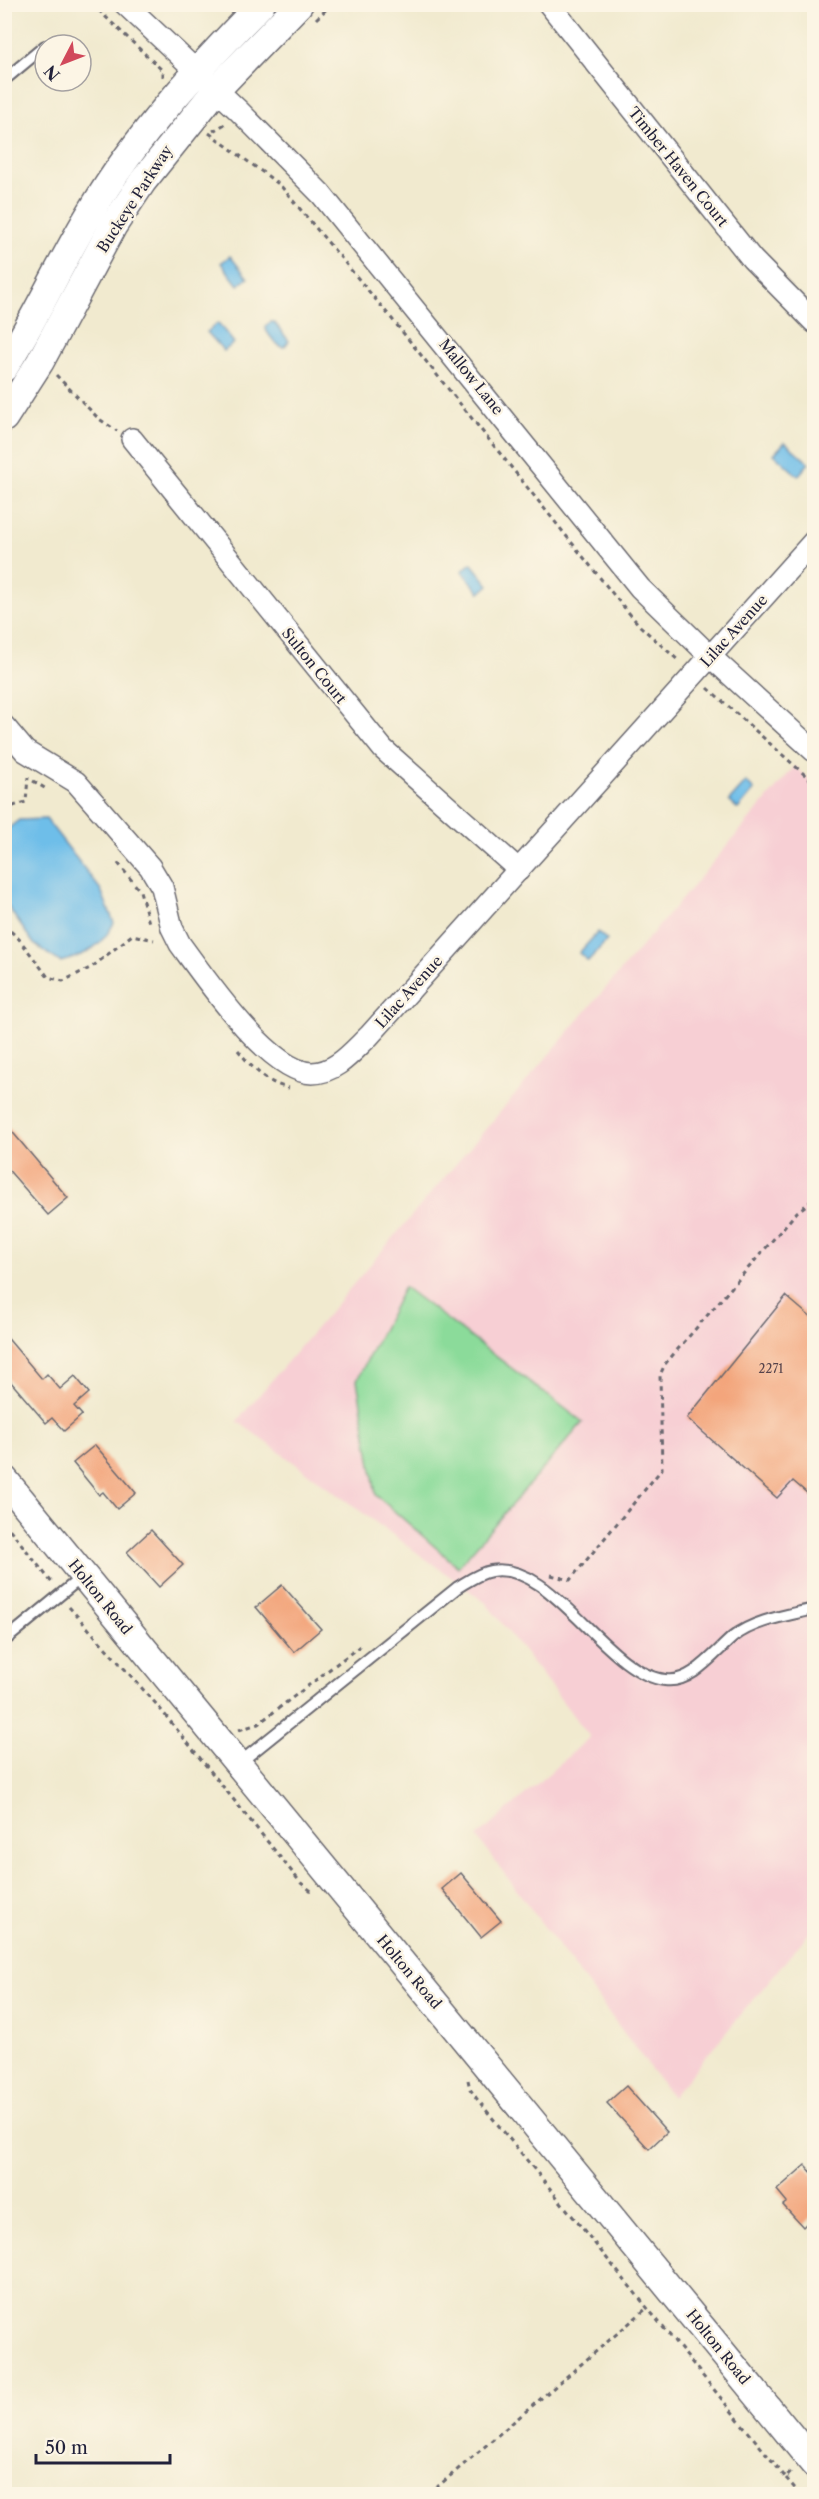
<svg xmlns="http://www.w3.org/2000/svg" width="819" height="2499" font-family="'Libre Caslon Text',serif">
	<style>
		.built { fill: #f7cfd4 }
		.green { fill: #8bdb9a; stroke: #567e6a; stroke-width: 1.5 }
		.water { fill: #6ebee9; stroke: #487092; stroke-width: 1.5 }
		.building { fill: #f3a57b }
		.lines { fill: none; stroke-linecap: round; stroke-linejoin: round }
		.service-casing { stroke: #6a686f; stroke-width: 14 }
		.minor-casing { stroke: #6a686f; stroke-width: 24 }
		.tertiary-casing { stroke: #6a686f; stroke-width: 30 }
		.path { stroke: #6a686f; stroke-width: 3; stroke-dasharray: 4.5 4.5; stroke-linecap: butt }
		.service { stroke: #fff; stroke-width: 10 }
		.minor { stroke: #fff; stroke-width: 21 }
		.tertiary { stroke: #fff; stroke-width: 27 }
		.labels { text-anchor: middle; stroke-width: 5; stroke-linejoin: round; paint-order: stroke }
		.number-label { font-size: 12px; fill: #56434b }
		.street-label { font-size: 15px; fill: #22223b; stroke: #fcf5e5 }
	</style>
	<rect width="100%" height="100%" fill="#fcf5e5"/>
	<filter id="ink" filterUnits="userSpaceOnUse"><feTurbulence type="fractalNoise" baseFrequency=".0167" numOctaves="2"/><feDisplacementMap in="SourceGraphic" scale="12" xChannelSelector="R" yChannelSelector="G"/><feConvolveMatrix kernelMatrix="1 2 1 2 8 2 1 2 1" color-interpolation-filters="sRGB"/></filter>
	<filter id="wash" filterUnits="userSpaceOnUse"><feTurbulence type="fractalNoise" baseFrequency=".008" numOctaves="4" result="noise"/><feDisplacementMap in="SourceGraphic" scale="24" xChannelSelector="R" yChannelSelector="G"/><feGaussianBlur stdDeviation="1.35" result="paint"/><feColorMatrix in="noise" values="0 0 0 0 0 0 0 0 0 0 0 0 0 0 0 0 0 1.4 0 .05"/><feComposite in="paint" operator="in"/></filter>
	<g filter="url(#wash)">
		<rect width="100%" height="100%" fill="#f1eacf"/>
		<!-- built -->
		<polygon class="built" points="795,766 814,784 814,1927 672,2097 477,1837 590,1737 486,1603 237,1421"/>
		<!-- green -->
		<polygon class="green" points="404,1287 583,1422 458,1567 376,1495 357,1380"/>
		<!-- water -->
		<g class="water">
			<polygon points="230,256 248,278 238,285 221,263"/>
			<path d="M271,322H274L289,341L284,347C277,347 267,333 265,327Z"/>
			<polygon points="218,323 234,343 224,351 207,332"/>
			<polygon points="785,442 809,463 798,476 774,454"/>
			<polygon points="471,563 489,585 480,593 462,571"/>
			<polygon points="746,782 754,790 738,809 729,801"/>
			<path d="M46,819L101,890L114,923C102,946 85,956 60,962L34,944L5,903V831L19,820Z"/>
			<polygon points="598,932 607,940 588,961 579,953"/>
		</g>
		<g id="blocks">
			<!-- building -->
			<g class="building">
				<polygon points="4,1122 68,1198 48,1215 4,1165"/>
				<polygon points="786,1296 814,1320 814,1499 793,1481 777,1498 687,1418"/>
				<polygon points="4,1334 42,1379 47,1374 60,1389 75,1376 89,1393 74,1406 82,1415 64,1431 52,1418 46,1423 4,1374"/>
				<polygon points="95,1445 136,1493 117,1509 103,1492 99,1495 73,1463"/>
				<polygon points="151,1530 183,1565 159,1587 127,1552"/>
				<polygon points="282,1585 321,1629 294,1652 256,1607"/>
				<polygon points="461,1873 501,1921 481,1937 442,1889"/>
				<polygon points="626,2086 667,2132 649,2149 607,2103"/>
				<polygon points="805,2165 814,2175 814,2216 803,2227 783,2205 787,2202 777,2190"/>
			</g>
		</g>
	</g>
	<g filter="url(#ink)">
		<use href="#blocks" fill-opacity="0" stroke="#6a686f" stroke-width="1.5"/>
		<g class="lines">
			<defs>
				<g id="service">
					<polyline points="4,80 45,46"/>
					<polyline points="4,1641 83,1576"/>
					<path d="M238,1764L458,1587C468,1581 479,1573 491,1571C553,1560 605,1673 665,1680C691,1684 715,1652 733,1637C754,1620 789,1615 814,1609"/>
				</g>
				<g id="minor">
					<polyline points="125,4 238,110 321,194 640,588 711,657 814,751"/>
					<polyline points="549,4 752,259 814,322"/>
					<polyline points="132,439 383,749 519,870"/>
					<path d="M4,726L25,751L76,782L150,867L162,887L172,928L180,944C205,978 269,1072 312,1073C336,1073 353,1051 369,1036L814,541"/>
				</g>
				<g id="tertiary">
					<path d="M4,368C36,318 60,263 91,212C137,134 198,69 261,4"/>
					<polyline points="4,418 40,362 113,226 143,181 216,90 299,4"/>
					<polyline points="4,1479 814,2464"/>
				</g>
			</defs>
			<!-- service casing -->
			<use href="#service" class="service-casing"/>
			<!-- minor casing -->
			<use href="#minor" class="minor-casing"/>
			<!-- tertiary casing -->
			<use href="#tertiary" class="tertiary-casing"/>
			<!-- path -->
			<g class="path">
				<polyline points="92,4 163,71 163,78"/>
				<polyline points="316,19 332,4"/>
				<polyline points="213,131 225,124"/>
				<polyline points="209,133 280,185 392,319 617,599 640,626 679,661"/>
				<polyline points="56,375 99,419 117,431"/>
				<polyline points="708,688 814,783"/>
				<polyline points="33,781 48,790"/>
				<polyline points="4,809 26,802 28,777"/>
				<polyline points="118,863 140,891 149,923"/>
				<polyline points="4,925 19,939 48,977 63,981 92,967 132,935 154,940"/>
				<path d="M238,1050C251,1067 267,1084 289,1088"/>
				<polyline points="4,1522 53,1584"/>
				<polyline points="551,1575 570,1580 662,1469 660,1375 665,1364 797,1212 814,1199"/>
				<polyline points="69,1607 157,1705 301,1883 314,1893"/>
				<polyline points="239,1730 258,1724 360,1646"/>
				<polyline points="468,2080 470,2089 477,2099 786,2478 791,2472"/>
				<polyline points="786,2478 800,2494"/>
				<polyline points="429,2494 647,2308"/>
			</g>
			<!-- service -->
			<use href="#service" class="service"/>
			<!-- minor -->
			<use href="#minor" class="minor"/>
			<!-- tertiary -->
			<use href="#tertiary" class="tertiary"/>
		</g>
	</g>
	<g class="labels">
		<!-- number labels -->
		<g class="number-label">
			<text x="771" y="1373">2271</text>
		</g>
		<!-- street labels -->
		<g class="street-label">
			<text transform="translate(678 167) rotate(51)" y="5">Timber Haven Court</text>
			<text transform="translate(135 199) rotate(-57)" y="5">Buckeye Parkway</text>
			<text transform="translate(471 377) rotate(51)" y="5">Mallow Lane</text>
			<text transform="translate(734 631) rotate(-48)" y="5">Lilac Avenue</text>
			<text transform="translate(314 666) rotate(51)" y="5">Sulton Court</text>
			<text transform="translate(409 992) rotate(-48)" y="5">Lilac Avenue</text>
			<text transform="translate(100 1597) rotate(51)" y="5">Holton Road</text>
			<text transform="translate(409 1972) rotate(50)" y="5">Holton Road</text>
			<text transform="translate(718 2347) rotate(51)" y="5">Holton Road</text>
		</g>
	</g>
	<!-- margin -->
	<rect width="819" height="2499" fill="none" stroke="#fcf5e5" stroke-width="24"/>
	<!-- north arrow -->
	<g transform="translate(63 63) rotate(228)"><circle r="28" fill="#fcf5e5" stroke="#a5a1a1" stroke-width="1.5"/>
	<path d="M0-4.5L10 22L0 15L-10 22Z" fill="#d1495b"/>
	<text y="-9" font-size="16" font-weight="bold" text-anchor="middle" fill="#22223b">N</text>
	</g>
	<!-- scale -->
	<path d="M36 2454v9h134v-9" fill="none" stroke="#22223b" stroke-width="3"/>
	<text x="45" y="2454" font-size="18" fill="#22223b" stroke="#fcf5e5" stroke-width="4.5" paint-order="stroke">50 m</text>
</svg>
